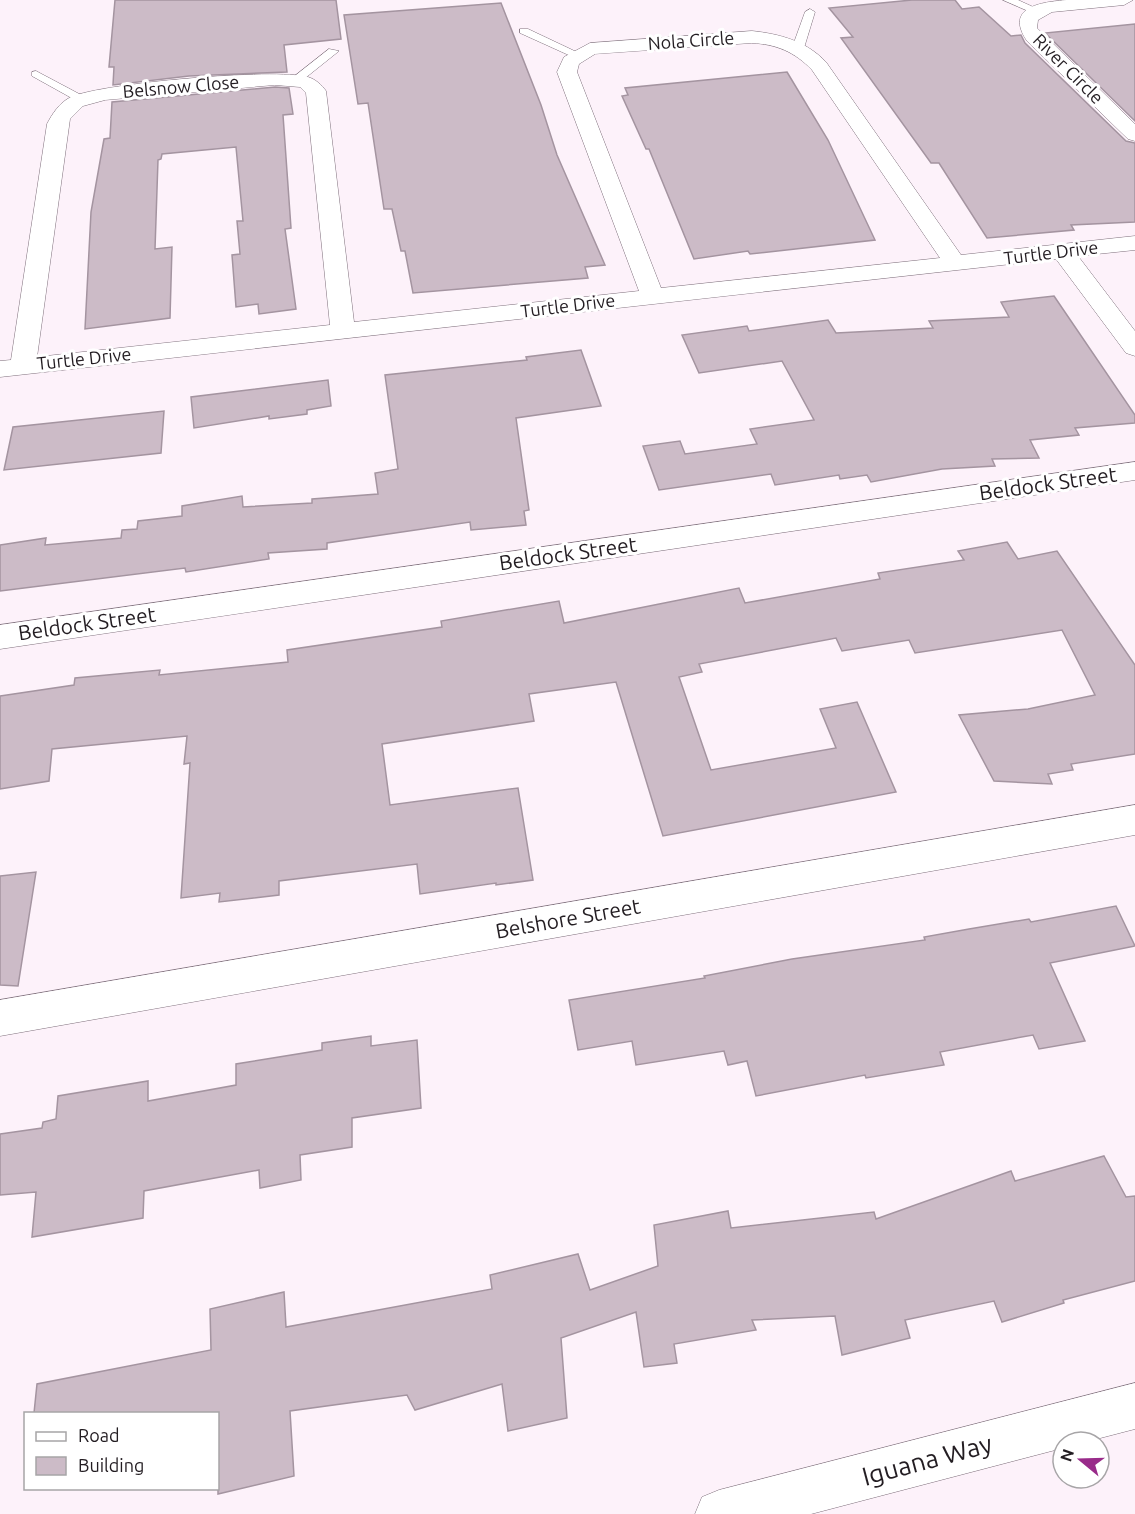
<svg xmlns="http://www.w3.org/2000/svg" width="1135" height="1514" font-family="Ubuntu,sans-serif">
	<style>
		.building { fill: #ccbbc7; stroke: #a494a0; stroke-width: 1.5 }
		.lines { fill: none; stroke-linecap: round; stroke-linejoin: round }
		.service-casing { stroke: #7e6f7b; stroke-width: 1 }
		.minor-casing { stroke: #7e6f7b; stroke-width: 1 }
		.service { fill: #fff; fill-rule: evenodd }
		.minor { fill: #fff; fill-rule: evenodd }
		.labels { text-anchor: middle; stroke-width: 6; stroke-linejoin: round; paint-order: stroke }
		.far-street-label { font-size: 18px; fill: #231d22; stroke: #fff }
		.street-label { font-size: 21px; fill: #231d22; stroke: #fff }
		.near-street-label { font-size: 26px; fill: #231d22; stroke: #fff }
	</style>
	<rect width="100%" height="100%" fill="#fdf2fa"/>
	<!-- building -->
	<g class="building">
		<polygon points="115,0 336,0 341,39 284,45 287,72 189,76 113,85 114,67 109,67"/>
		<polygon points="912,0 955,0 962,9 979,7 1011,36 1021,35 1025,43 1126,141 1135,143 1135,222 1071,225 1074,230 987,238 939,163 931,163 841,38 853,37 829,8"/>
		<polygon points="501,3 541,105 557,155 605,265 585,267 588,278 413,293 405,251 401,251 392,209 384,209 368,103 358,104 344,15"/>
		<polygon points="1135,24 1135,121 1045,33"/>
		<polygon points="787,72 828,140 875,240 750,254 748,251 694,259 649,149 646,149 622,96 628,95 625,88"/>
		<polygon points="275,87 289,88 293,114 283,115 291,228 285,229 296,309 259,314 258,304 236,307 232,255 240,254 237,221 243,221 236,147 162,154 161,159 158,160 155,249 172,247 170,318 85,329 91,212 104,139 110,138 112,102"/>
		<polygon points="1054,296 1135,415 1135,423 1075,428 1079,435 1030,440 1039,458 992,459 995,466 942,469 871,482 867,475 840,479 839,475 775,485 771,474 659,490 643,446 680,441 685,454 757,444 750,429 814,420 782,361 699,373 682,335 747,326 749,331 828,320 836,333 933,328 929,321 1009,317 1001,302"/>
		<polygon points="581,350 601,406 516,418 529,510 524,511 526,525 471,530 470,522 327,543 327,549 268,553 269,559 186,572 185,568 0,591 0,545 46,538 45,545 121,538 122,530 137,529 138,521 182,516 182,506 242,496 243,507 312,503 312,499 378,494 375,473 398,469 385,375 527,360 526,357"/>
		<polygon points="328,380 331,406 307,410 307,414 269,419 269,416 194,428 191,397"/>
		<polygon points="164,411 161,453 4,470 13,427"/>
		<polygon points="1007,542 1018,559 1057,551 1135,665 1135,754 1071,764 1073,770 1048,774 1052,784 994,781 959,715 1028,709 1095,695 1062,630 915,653 909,640 842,651 836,638 699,664 702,672 679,677 711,770 836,748 820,709 857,702 896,792 663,836 616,682 529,694 534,721 382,744 390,805 518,788 533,880 496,885 496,883 420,894 417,864 279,881 279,895 219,902 220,893 181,898 190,763 184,764 187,736 52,749 49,781 0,789 0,696 74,685 75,678 160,670 159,675 288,662 287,650 442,627 441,621 559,601 564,623 739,588 745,603 880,579 878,573 964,560 958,551"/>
		<polygon points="36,872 18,986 0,985 0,876"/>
		<polygon points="1116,906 1135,946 1050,963 1085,1041 1039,1049 1033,1035 940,1052 944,1065 866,1078 865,1075 756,1096 747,1061 728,1065 724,1051 636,1065 632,1041 578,1050 569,1000 705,978 704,976 792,959 925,940 924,937 969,929 1029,919 1031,922"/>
		<polygon points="371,1036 371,1046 417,1040 421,1108 352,1118 352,1147 300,1155 301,1180 260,1188 259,1170 144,1191 143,1218 32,1237 36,1192 0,1195 0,1134 42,1128 43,1122 56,1119 58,1096 148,1081 148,1101 236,1085 236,1064 322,1050 322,1043"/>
		<polygon points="1104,1156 1126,1197 1135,1196 1135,1281 1063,1300 1064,1303 1002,1322 994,1301 905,1320 910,1338 842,1355 835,1316 752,1320 756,1330 674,1344 677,1363 644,1367 636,1312 561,1338 567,1418 508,1431 502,1384 415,1410 407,1395 290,1411 294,1476 218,1494 218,1413 34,1413 37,1384 211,1350 210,1309 284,1292 286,1327 492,1289 490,1275 578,1254 590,1290 658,1266 654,1225 728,1211 731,1228 874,1212 876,1219 1011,1171 1015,1181"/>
	</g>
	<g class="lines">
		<defs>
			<g id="service">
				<polygon points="1003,0 1018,0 1042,11 1033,13"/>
				<polygon points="810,9 815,12 804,48 794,50 792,48 805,12"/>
				<polygon points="520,29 528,29 583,55 573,57 520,33"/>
				<polygon points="329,49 339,51 299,83 291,83 291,79"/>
				<polygon points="36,71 85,97 87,99 77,101 32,76 32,72"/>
			</g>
			<g id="minor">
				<path d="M1067,0H1133L1124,5L1052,12L1038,20L1037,28L1135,124V141L1128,139L1027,41C1004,7 1041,2 1067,0Z"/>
				<path d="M752,31C780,34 806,41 826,62L961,255L1135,236V250L1078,256L1135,331V356L1126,353L1056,259L0,377V361L11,360L47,124C52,114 60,102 71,97C103,83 275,68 308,77C315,79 322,85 326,91L354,322L639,291L557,72L564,57L590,43ZM752,43C776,44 795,52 812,70L940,258L661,288L577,72L579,64L595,54ZM275,85L300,87L306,93L330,325L37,357L70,119L83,106L105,100Z"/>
				<polygon points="1135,462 1135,480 0,649 0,625"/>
				<polygon points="1135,805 1135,835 0,1036 0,1000"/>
				<polygon points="1135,1383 1135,1429 1085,1442 1063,1442 1063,1448 811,1514 695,1514 702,1497 719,1490"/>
			</g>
		</defs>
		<!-- service casing -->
		<use href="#service" class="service-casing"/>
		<!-- minor casing -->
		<use href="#minor" class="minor-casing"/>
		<!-- service -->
		<use href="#service" class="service"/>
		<!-- minor -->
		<use href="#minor" class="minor"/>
	</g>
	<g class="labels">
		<!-- far-street labels -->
		<g class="far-street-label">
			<text transform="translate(691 41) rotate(-4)" y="6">Nola Circle</text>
			<text transform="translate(1068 69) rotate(45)" y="6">River Circle</text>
			<text transform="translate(181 87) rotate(-5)" y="6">Belsnow Close</text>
			<text transform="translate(1051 253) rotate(-7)" y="6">Turtle Drive</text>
			<text transform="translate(568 306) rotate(-7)" y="6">Turtle Drive</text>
			<text transform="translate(84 359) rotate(-6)" y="6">Turtle Drive</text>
		</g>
		<!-- street labels -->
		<g class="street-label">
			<text transform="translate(1048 484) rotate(-8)" y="7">Beldock Street</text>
			<text transform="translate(568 554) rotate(-8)" y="7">Beldock Street</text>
			<text transform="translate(87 624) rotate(-8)" y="7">Beldock Street</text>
			<text transform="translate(568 919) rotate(-10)" y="7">Belshore Street</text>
		</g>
		<!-- near-street labels -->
		<g class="near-street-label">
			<text transform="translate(927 1460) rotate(-15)" y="9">Iguana Way</text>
		</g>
	</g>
	<!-- legend -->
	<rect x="24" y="1412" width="195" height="78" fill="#ffffff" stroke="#a7a5a7" stroke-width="1.5"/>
	<rect x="36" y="1432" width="30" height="9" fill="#ffffff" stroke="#a7a5a7" stroke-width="1.5"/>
	<text x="78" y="1442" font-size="18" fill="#231d22">Road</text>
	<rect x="36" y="1457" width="30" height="18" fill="#ccbbc7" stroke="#a7a5a7" stroke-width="1.5"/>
	<text x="78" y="1472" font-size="18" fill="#231d22">Building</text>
	<!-- north arrow -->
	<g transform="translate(1081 1460) rotate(289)"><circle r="28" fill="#ffffff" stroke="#a7a5a7" stroke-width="1.5"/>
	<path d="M0-4.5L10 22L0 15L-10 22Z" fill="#992b8a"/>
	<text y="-9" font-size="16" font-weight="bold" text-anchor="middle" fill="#231d22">N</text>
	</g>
</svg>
